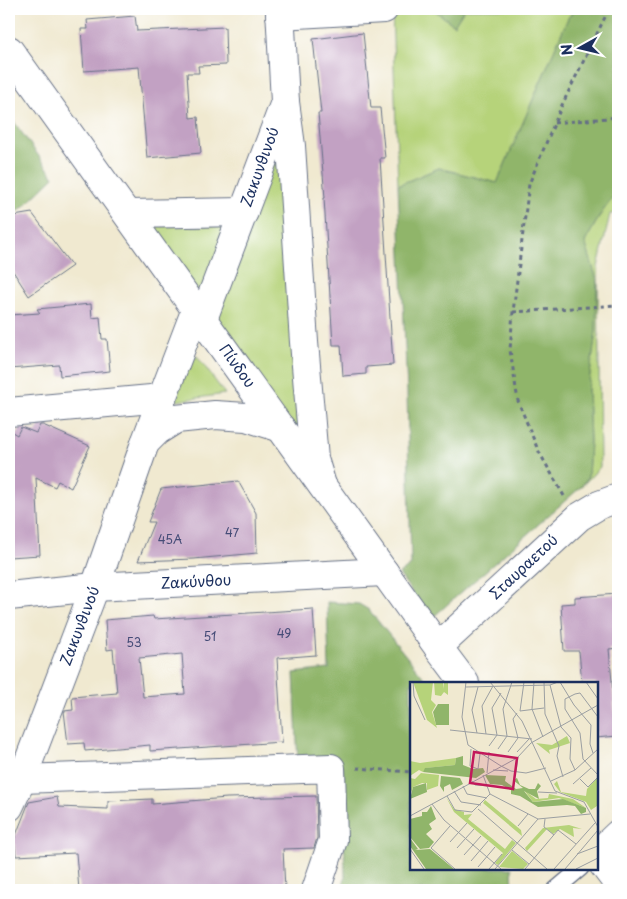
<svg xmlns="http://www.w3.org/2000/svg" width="627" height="899" font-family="'Playpen Sans',sans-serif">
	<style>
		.green { fill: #b6d37a; stroke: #68816c }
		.forest { fill: #90b56a; stroke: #567264 }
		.building { fill: #c2a1c3; fill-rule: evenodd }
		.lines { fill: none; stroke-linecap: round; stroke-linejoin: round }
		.lane-casing { stroke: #667086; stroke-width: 18 }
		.street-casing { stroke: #667086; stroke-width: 30 }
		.secondary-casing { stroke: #667086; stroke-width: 30 }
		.path { stroke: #667086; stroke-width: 3; stroke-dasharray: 4 4; stroke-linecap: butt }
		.lane { stroke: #fff; stroke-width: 15 }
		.street { stroke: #fff; stroke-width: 28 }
		.secondary { stroke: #fff; stroke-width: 28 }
		.labels { text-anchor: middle; stroke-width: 5; stroke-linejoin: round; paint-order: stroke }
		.number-label { font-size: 12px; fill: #454c77 }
		.street-label { font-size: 15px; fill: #1b2f5e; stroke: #fff }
		.inset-road { fill: none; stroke: #9b9fa2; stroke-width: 1 }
		.view { fill: #c2185b; fill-opacity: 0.15; stroke: #c2185b; stroke-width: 2.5 }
		.inset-edge { fill: none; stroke: #1b2f5e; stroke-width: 2.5 }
	</style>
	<rect width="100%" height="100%" fill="#fff"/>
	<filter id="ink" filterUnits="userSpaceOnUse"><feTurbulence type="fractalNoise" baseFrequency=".02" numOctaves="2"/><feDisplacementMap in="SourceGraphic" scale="10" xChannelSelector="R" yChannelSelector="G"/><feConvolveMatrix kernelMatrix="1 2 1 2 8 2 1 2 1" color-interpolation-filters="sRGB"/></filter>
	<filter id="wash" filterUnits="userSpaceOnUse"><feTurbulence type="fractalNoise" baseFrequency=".0096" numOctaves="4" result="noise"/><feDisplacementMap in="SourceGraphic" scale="20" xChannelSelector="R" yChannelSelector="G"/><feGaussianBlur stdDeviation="1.12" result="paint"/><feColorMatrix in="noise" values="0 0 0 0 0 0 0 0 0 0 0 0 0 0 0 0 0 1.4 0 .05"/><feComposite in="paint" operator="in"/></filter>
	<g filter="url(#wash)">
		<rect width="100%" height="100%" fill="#f0e9d0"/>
		<!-- green -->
		<g class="green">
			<polygon points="392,9 433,9 454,25 464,9 575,9 568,18 497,183 439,168 398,185"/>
			<polygon points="285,138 303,452 205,321"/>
			<polygon points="618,191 618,213 610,214 598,267 600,467 582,486 588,477 590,441 588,389 596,331 597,280 585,242 602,212"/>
			<polygon points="136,226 231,226 195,307"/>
			<path d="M197,356L225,394L177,401L176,399C181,386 186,365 197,356Z"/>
		</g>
		<!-- forest -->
		<g class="forest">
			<polygon points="433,9 464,9 454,25"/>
			<polygon points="575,9 618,9 618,191 602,212 585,242 597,280 596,331 588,389 590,441 588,477 582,486 431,619 399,574 411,565 407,392 398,185 439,168 497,183 568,18"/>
			<polygon points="9,115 54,177 23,207 9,217"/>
			<polygon points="327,602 359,604 369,610 428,683 411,683 411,868 512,868 513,890 342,890 345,877 343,766 298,766 294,673 329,669"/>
		</g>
		<g id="blocks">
			<!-- building -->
			<g class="building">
				<polygon points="135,16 137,31 225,27 226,65 198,66 199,73 187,73 190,118 198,117 201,153 147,158 139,67 84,71 81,29 88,29 87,20"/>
				<polygon points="363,33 371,108 380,108 385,158 380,158 393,365 366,367 366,374 343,376 341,345 333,345 324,198 325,198 318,113 321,113 313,39"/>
				<polygon points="32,213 72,266 29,296 9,265 9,221 14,216"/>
				<polygon points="91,304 92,318 100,317 102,339 107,339 110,371 60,376 59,365 9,369 9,315 40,313 37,309"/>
				<polygon points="40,425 43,425 90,446 71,488 58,481 55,487 36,478 40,555 9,557 9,430 17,435 21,427 36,433"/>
				<polygon points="238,481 256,513 257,553 194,559 138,561 154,522 148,522 161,489"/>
				<polygon points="618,594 618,648 609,649 617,736 596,738 596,683 582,683 579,651 564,651 561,604 575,603 575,597"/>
				<path d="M313,609L316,655L277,658L282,742L150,751V745L85,751L84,743L68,744L64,711L73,710L72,697L117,693L113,649L107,650L105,620L153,616L154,619ZM182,654L185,694L143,697L139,658Z"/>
				<polygon points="316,796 317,838 314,848 283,849 285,890 79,890 76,853 16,856 14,840 29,802 57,797 59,807 108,809 108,801 152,799 152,804 227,798"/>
			</g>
		</g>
	</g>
	<g filter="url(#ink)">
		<use href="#blocks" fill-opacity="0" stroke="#667086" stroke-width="1"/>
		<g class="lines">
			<defs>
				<polyline id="lane" points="555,890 581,868"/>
				<g id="street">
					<polyline points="280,15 384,9"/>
					<polyline points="285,102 291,146 304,342 314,459 322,485"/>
					<polyline points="203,319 285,102 280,9"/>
					<polyline points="9,412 162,398"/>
					<polyline points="9,596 95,587 384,572"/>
					<polyline points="438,647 579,517 599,505 618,498"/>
					<polyline points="22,779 331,768 333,840 316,890"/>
					<polyline points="596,855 618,834"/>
				</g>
				<g id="secondary">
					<polyline points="9,50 438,647 465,683"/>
					<polyline points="128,214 244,212"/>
					<polyline points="145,443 157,431 176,419 215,415 246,417 281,428"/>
					<polyline points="9,807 22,779 95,587 145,443 196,309"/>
					<polyline points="596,855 618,884"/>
				</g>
			</defs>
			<!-- lane casing -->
			<use href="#lane" class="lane-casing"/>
			<!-- street casing -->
			<use href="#street" class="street-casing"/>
			<!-- secondary casing -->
			<use href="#secondary" class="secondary-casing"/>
			<!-- path -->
			<g class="path">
				<polyline points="554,123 618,117"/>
				<polyline points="513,312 618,305"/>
				<polyline points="564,496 538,450 518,401 510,350 513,312 529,184 562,105 609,9"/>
				<polyline points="357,768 411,772"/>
			</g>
			<!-- lane -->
			<use href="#lane" class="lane"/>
			<!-- street -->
			<use href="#street" class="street"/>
			<!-- secondary -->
			<use href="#secondary" class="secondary"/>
		</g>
	</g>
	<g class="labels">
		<!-- number labels -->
		<g class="number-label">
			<text x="232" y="537">47</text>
			<text x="170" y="544">45Α</text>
			<text x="284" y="638">49</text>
			<text x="210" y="641">51</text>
			<text x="134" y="647">53</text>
		</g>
		<!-- street labels -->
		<g class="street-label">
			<text transform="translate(260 167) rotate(-70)" y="5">Ζακυνθινού</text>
			<text transform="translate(237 366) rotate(54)" y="5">Πίνδου</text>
			<text transform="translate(524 567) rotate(-43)" y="5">Σταυραετού</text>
			<text transform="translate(196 582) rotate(-3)" y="5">Ζακύνθου</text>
			<text transform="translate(80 626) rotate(-69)" y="5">Ζακυνθινού</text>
		</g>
	</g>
	<!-- overview -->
	<g transform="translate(410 682)">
		<rect width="188" height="188" fill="#f0e9d0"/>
		<path d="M3,0H23L21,18L26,23L22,30L27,46L17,38ZM24,0H33L34,7V1H38V13L34,10L31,14L25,13ZM157,54L160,61L139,68L140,72L126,61L142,63ZM46,76L45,83L16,86L13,90L9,88L0,94V79L10,81ZM11,91L29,93L28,104L17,108V101H12L3,105L1,111L0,96L5,97ZM187,96V124L181,128L176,120L150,110L144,102L147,99L151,110L176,114L177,107ZM114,108L126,117L138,116L139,112L163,117L176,126L149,116L123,120ZM36,115L44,127L54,130V133L62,132L58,137L95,167L102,158L106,161L88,183L85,181L93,171L44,130ZM75,118L111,148L112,154L73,121ZM159,143L172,147L163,146L164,155L150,147L143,152L137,147L117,169L115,166L133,146ZM102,169L118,182L113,187L89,185Z" fill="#b6d37a"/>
		<path d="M28,22H39V43H26L23,30ZM53,74V83L63,87L73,86L75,90L66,96L13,90L15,86L45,83L46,76ZM75,93L96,94L95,99L106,107L113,106L103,98L107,96L110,103L119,107H125L128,101L131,104L127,109L129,117L114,109L123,120L153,117L176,126V130L171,132L165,124L157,123L128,125L110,114L101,112V108L92,103L80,102ZM31,94L50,96L53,102L42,108L40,102L34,105V110L30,104ZM16,101L17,110L0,117L3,105ZM21,124L26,137L19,142L22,147L16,152L24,160L19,166L10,167L0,155V137L12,134V130H17ZM0,156L8,167L5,168L20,167L44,187H16L0,164Z" fill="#90b56a"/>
		<path class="inset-road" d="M3,0L4,14L15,38M56,0L52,35L58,63L91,84M80,0L112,39L145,109L174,120L188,145M114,0L110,29L134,26M124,0L122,27L133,55M134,0L135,32L149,64L147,74L153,95M150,0L164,23L181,43L180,62L183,71M176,0L188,17M140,3L151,45L161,56L160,77L165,88M56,5L140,3L148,0M165,12L155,17V27L170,51L173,77L188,93M165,12L170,11L188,35M40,48L122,57M67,51L62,28L68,5M76,52L72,24L83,4M79,64L87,53L82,26L91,11M61,67L60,84L68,87L70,72M88,67L97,54L93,27L102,0M98,70L108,56L103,37L107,31M107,70L119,57M91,84L101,89L116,91L136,86M83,88L98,89M106,90L108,75M77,91L79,70M170,97L178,105L188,95M62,99L65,103L80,104M141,99L165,88L188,67M163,102L181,86M53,104L57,112L77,116M44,109L51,120L71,123M128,110L147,111M80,112L128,137L180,132M37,114L45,128L62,130L80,112L73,93M22,122L34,138L91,187M68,127L137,187M0,134L107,76L121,61L188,23M135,137L134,145L144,153M40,144L21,166L45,187M108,144L118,132M40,160L57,141M47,166L64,147M0,167L14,187M102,168L119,182M167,172L188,164M54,173L71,154M61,179L78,159M68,185L85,165M79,187L92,172M85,187L128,137M115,187L148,148L166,162M144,187L185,141M155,187L188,148M166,187L188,176"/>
		<path class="view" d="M64,70L107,76L103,107L60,101Z"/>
		<rect width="188" height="188" class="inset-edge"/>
	</g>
	<!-- margin -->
	<rect width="627" height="899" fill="none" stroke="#fff" stroke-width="30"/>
	<!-- north arrow -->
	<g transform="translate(580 48) rotate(262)" stroke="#ffffff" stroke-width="4" paint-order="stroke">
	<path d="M0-4L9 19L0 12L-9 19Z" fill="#1b2f5e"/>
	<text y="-8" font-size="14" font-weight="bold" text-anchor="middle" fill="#1b2f5e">N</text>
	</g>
</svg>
